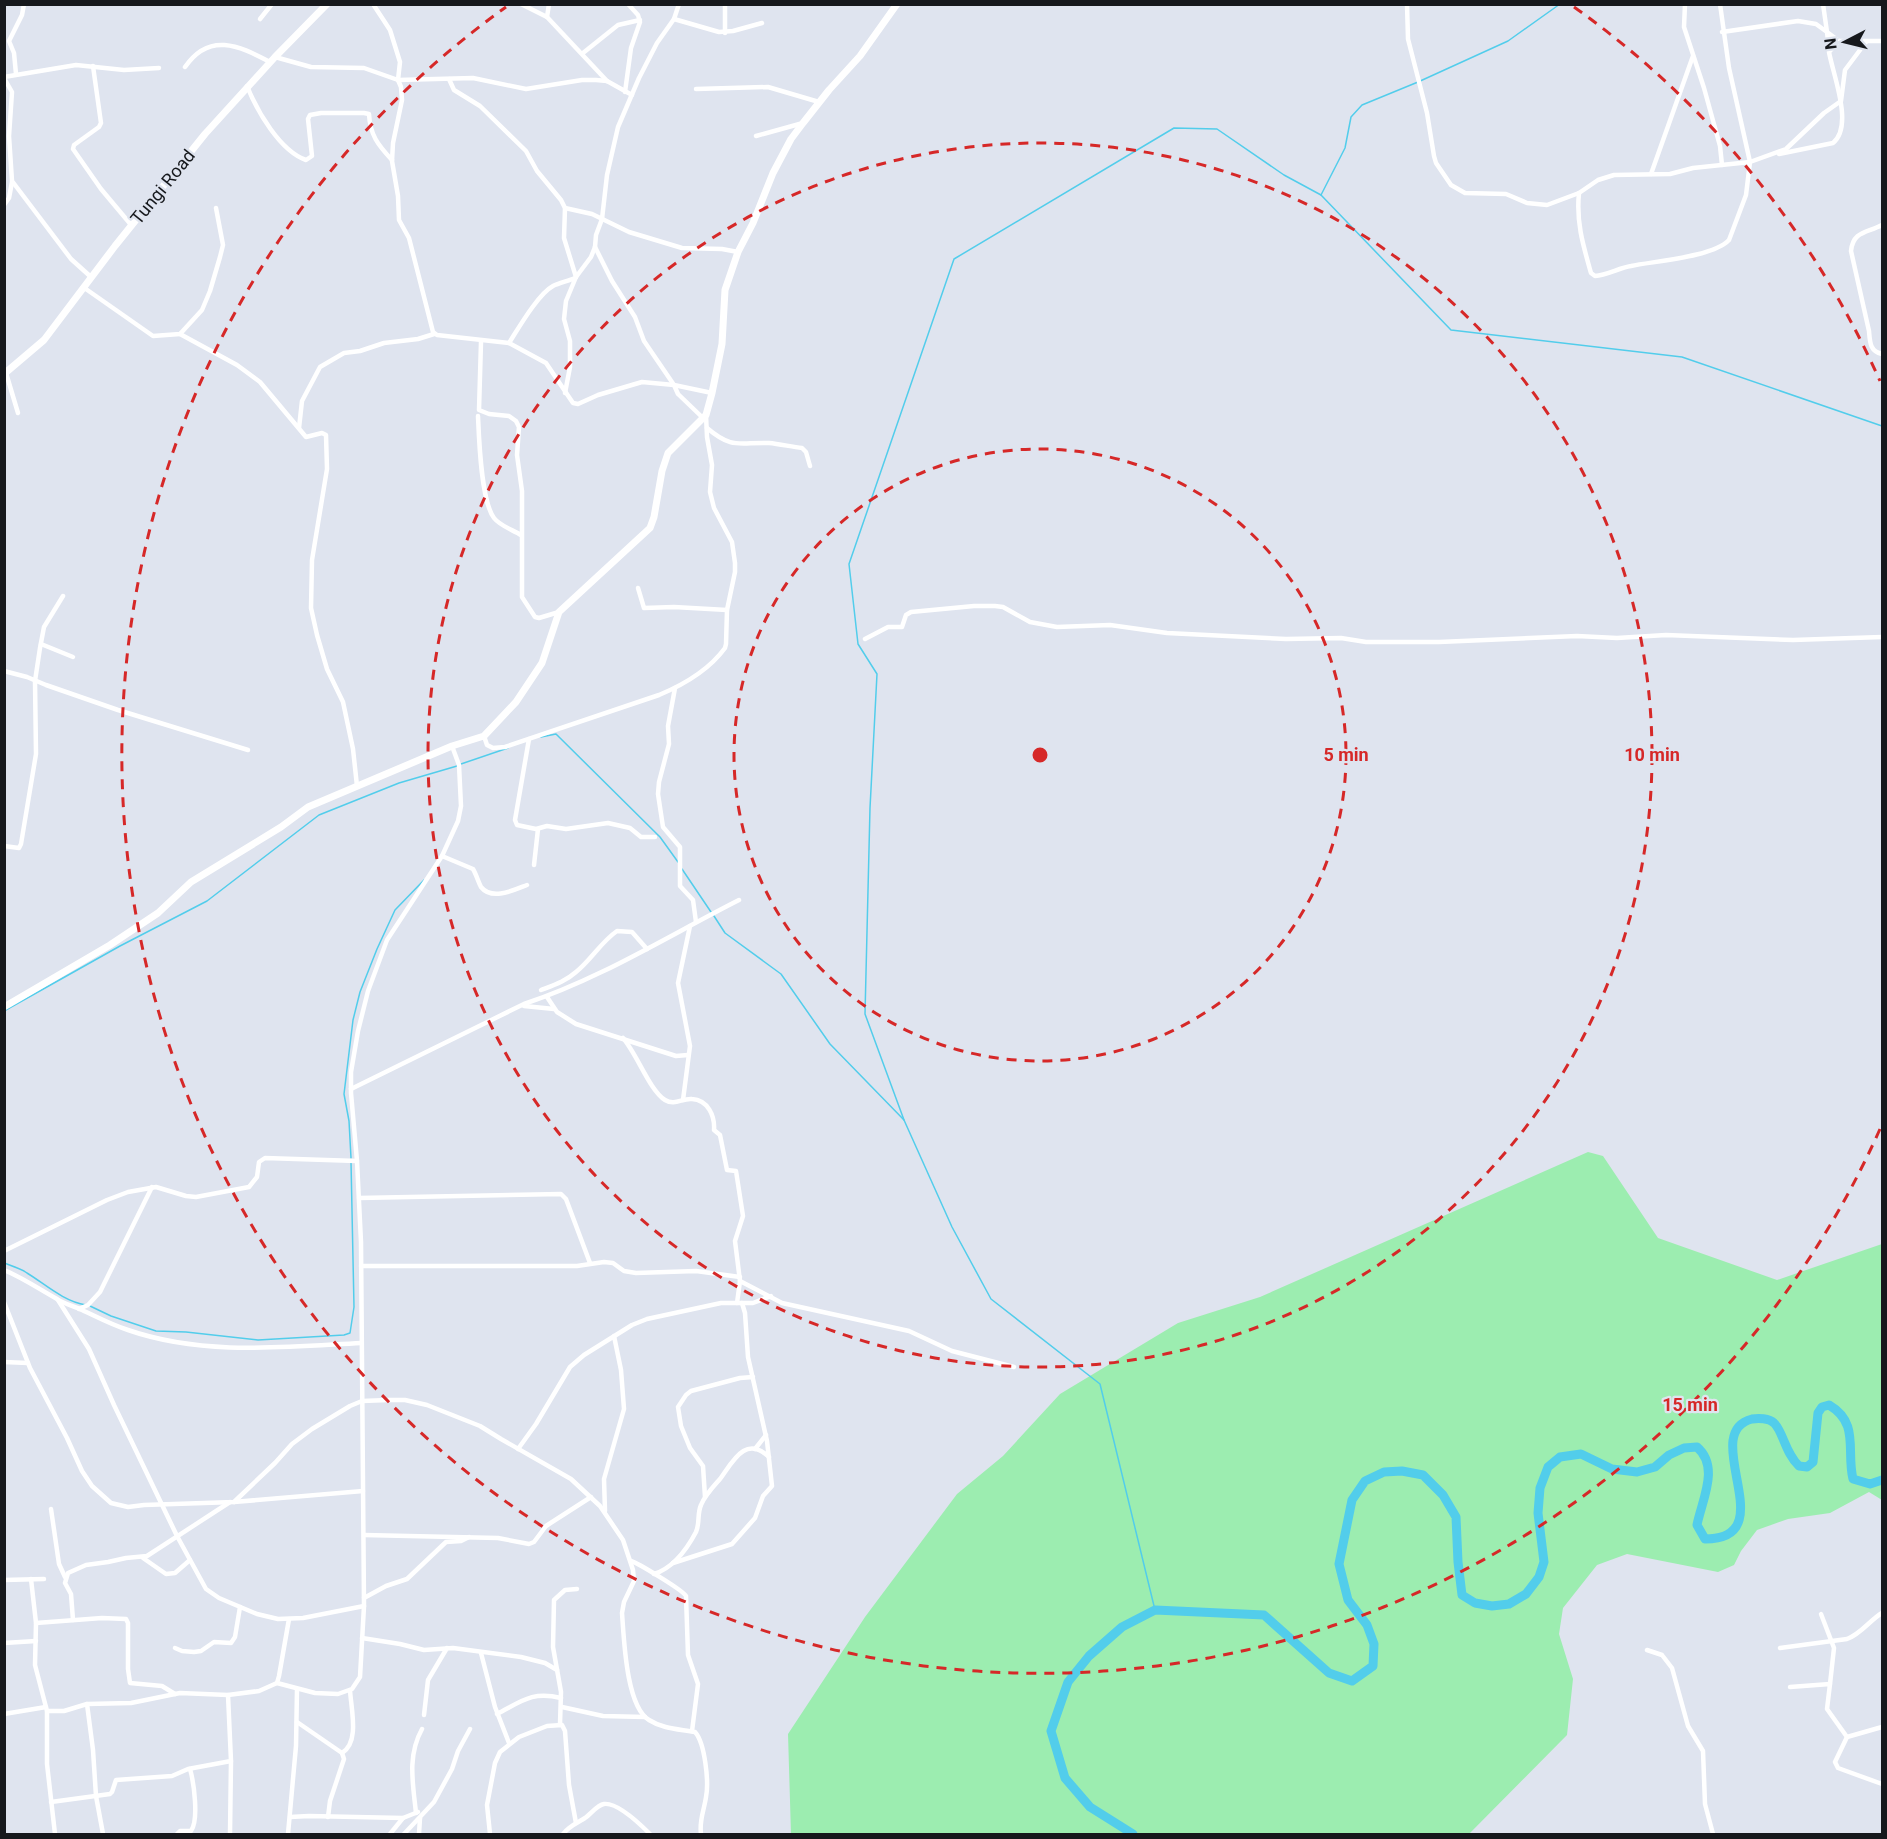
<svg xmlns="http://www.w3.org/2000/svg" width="1887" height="1839" font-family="Roboto,sans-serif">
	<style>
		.green { fill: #9cedb0 }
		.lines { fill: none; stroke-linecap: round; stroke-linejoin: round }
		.stream { stroke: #52cdeb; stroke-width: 1.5 }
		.river { stroke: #52cdeb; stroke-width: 9 }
		.street { stroke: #fff; stroke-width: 4.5 }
		.secondary { stroke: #fff; stroke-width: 7 }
		.ring { fill: none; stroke: #d62828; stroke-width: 3; stroke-dasharray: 10 8 }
		.labels { text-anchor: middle; stroke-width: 4.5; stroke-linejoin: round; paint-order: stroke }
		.street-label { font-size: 18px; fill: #16181c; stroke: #dfe4ef }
		.centre { fill: #d62828; stroke: #dfe4ef; stroke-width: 3 }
		.ring-label { font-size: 18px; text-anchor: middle; font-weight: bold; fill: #d62828; stroke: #dfe4ef; stroke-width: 4.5; stroke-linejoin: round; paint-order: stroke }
	</style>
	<rect width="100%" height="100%" fill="#dfe4ef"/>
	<!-- green -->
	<polygon class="green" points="1588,1152 1603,1156 1658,1238 1777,1280 1882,1244 1882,1500 1869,1492 1830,1513 1788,1519 1757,1530 1741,1551 1734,1565 1718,1572 1627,1554 1597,1565 1563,1608 1559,1634 1573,1679 1567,1735 1469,1834 791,1834 788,1734 865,1617 957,1494 1003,1456 1060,1394 1178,1323 1260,1297"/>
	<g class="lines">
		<!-- stream -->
		<g class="stream">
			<polyline points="1321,195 1345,148 1351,117 1362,105 1418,82 1508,41 1560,4"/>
			<polyline points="541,737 556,734 660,837 678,862"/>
			<polyline points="461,764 508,748"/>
			<polyline points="682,869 711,912"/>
			<polyline points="714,916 725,933 781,974 830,1044 904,1120 952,1227 991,1299 1100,1384 1155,1610"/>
			<polyline points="4,1011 120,946 207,901 319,815 399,783 457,766"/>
			<polyline points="904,1120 865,1014 870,808 877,674 858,644 849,564 954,259 1174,128 1217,129 1284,175 1321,195 1451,330 1682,357 1882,426"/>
			<polyline points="351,1158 349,1121 344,1094 353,1020 360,992 377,949 395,910 424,880"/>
			<path d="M4,1263C12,1266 20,1268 27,1273C45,1284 63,1301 86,1305"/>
			<polyline points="90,1306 111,1316 156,1331 186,1332 258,1340 344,1335 350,1333 354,1307 351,1162"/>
		</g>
		<!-- river -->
		<path class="river" d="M1133,1834L1090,1807L1065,1778L1051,1731L1068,1682L1089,1656L1122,1627L1155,1610L1264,1615L1329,1673L1352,1681L1373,1666L1374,1644L1367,1625L1348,1600L1339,1564L1352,1500L1365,1481L1384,1472L1402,1471L1423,1475L1443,1495L1456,1517L1458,1562L1462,1595L1475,1603L1492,1606L1509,1604L1526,1594L1539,1577L1544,1562L1538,1513L1540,1488L1548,1467L1560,1457L1581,1454L1612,1469L1637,1472L1655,1467L1669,1455L1684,1448L1697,1447C1720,1467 1702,1500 1697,1525L1705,1539C1785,1539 1697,1433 1752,1419C1758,1418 1769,1418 1774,1423C1783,1431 1785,1453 1799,1466L1807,1467L1813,1462L1818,1413L1822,1407L1829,1405C1860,1423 1846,1451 1853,1479L1870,1484L1882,1480"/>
		<!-- street -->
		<g class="street">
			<path d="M373,4L390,30L400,62L398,80L401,87L402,100L393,143L392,161L398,196L399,220L409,238L433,332L437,335L509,343C518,329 538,294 553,286C559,283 568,281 575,278"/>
			<polyline points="521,4 547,17 607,81"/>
			<polyline points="725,4 725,33"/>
			<polyline points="1407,4 1408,39 1427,113 1434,156 1436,163 1451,185 1465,193 1506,194 1527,203 1547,205 1579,193 1598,180 1614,175 1670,174 1693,168 1750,162 1786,149 1824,113 1841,101 1845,70 1866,42"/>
			<polyline points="1685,4 1684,27 1704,88 1720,146 1722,165"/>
			<polyline points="1823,4 1827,32 1839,41 1882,41"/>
			<polyline points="547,17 549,4"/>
			<polyline points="260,19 272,4"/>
			<polyline points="674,19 719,32 733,31 762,23"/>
			<polyline points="1722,32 1798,21 1816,24 1827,32 1829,50"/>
			<polyline points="583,53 618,25 640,20"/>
			<polyline points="275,57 311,67 364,68 398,80 473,78 526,89 582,80 596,80 607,81 632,95"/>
			<polyline points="93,66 101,123 99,127 74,145 73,149 101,189 132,226"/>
			<path d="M185,67C209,32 238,45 270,62"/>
			<polyline points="16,74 14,53 9,41 22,15 24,4"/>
			<polyline points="4,77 76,65 124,70 159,68"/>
			<polyline points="4,78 12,92 9,136 12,181 71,259 91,277"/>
			<polyline points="449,79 454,90 480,106 526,151 537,171 561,200 565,208 564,238 576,277"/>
			<path d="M247,86C257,111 280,151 306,160L312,156L308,119L310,115L321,113H364L369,114C370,135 378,145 392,160"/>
			<polyline points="696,89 768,87 819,102"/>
			<polyline points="625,92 631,48 640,22 638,15 628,4"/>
			<polyline points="756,136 803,123"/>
			<path d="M1779,154L1833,143C1854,126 1833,75 1829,52L1839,41"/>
			<polyline points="1651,174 1693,56"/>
			<path d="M1579,193C1576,222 1583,245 1591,273L1595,276C1607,275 1619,268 1631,266C1655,261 1713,257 1729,240L1746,195L1750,162L1729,68L1720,4"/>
			<polyline points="4,205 9,198 12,182"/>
			<polyline points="565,208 592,214 629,232 682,248 722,249 738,252"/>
			<path d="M1882,225C1867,233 1853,231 1851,251L1869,331C1870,343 1870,351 1882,354"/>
			<polyline points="595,247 612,281 635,317 644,341 674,385 678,394 703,418"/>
			<polyline points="83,287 153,336 180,334 202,310 210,291 220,257 223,245 216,208"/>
			<polyline points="180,334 237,365 260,382 306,437 322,433 326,435 327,469 312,560 311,608 317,635 327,669 343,702 353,749 357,786"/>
			<polyline points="481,342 479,410 489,414 509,416 516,421 519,427 517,455 522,491 522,597 535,617 539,618 559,612"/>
			<polyline points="509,343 546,363 573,403 578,404 598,395 642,382 674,385 712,393"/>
			<polyline points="6,373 18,413"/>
			<polyline points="565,393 570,367 570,341 564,319 566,301 576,277 591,257 595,247 596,235 602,219 607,175 618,127 639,78 657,43 674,19 679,4"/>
			<path d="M478,416C479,439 481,501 494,518C500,526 513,530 521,535"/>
			<polyline points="299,428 302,401 320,367 344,353 360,351 384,343 418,339 434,334"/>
			<path d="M707,428C733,450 739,442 769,443C780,444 792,447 802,448L806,452L810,466"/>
			<polyline points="638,588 644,608 674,607 727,610"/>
			<polyline points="865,639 888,627 902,627 906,615 911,612 974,606 995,606 1003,607 1030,622 1057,627 1110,625 1167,633 1286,639 1341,638 1366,642 1439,642 1577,636 1617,638 1666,635 1793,640 1882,637"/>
			<polyline points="41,644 73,657"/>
			<polyline points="4,671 27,677 46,685 118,710 248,750"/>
			<polyline points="675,688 668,726 669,744 659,782 658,794 663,827 680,847 680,886 693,900 696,922"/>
			<path d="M484,736L487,745L493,748L505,747L659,695C683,685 709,670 725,648L726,644L727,610L735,572V563L732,542L714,508L710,492L712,465L707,437L706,415"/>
			<polyline points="529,739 515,820 517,825 536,829 547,826 566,829 608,823 630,828 641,837 655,837"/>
			<polyline points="4,846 19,848 21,844 36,754 35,681 40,648 44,627 63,596"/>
			<path d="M442,856L473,869C476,874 478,881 481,887C492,901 514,890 527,885"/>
			<polyline points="534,865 538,829"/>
			<path d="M541,990C554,985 566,981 576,972C591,960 601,942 617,931L632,932L647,949"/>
			<polyline points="547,997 557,1012 576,1024 676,1056 688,1055"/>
			<polyline points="524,1006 554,1009"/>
			<path d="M623,1038C637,1054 650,1091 665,1100C675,1106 682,1098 692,1099C708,1100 715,1116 714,1130L720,1135L727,1170L736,1171L743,1216L735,1241L740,1281L737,1303"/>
			<path d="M351,1089L524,1004C600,979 668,936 739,900"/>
			<polyline points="683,1100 690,1046 678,983 690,926"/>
			<polyline points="359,1198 561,1194 566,1199 590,1263"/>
			<polyline points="4,1251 107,1200 128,1192 156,1187 186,1196 196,1197 249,1187 257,1177 259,1162 265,1158 357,1161"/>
			<polyline points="361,1266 577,1266 604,1262 613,1263 624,1271 636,1273 696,1271 740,1277"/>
			<path d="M4,1270C23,1278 39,1289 57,1299C64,1304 74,1306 82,1310C97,1317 112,1325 128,1330C203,1356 284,1347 361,1343"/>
			<polyline points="740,1281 782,1303 909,1331 952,1351 1014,1367"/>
			<polyline points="58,1300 89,1349 114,1405 177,1536 206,1589 219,1598 257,1614 278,1619 303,1618 364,1606"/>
			<polyline points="4,1302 30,1368 67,1438 82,1471 92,1486 111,1503 128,1507 144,1505 234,1502 363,1491"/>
			<polyline points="79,1309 88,1305 100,1292 152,1187"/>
			<polyline points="4,1362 28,1363"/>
			<polyline points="518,1449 536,1424 570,1367 584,1355 632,1325 647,1319 721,1303 753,1303 771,1296"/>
			<polyline points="755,1449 766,1435"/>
			<polyline points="705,1497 703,1466 690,1448 681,1426 678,1407 686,1395 691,1391 740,1378 753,1377"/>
			<path d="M234,1502L275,1463L292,1444L312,1429L350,1406L362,1401L388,1400H405L427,1405L480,1426L501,1439L571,1479L600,1506L623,1540L633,1570L634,1581L624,1602L622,1613C624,1639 626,1706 649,1720C663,1729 679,1729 695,1732C705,1743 709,1782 706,1797C704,1811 699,1820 701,1834"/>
			<polyline points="51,1509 59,1564 65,1577"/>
			<polyline points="605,1511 604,1479 624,1409 621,1370 614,1336"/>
			<polyline points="364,1535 498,1538 529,1544 534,1542 546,1526 591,1497"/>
			<polyline points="143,1558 166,1574 175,1573 190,1560"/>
			<path d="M631,1561C638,1563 684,1591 686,1596L688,1655L698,1684L692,1731"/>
			<polyline points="673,1563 732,1544 755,1518 763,1496 772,1486 767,1441 748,1357 745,1313 742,1303"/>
			<path d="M654,1574C673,1568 687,1549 696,1532C700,1523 697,1514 701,1505C705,1495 713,1487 720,1479C732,1463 745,1434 769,1457"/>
			<polyline points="31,1579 36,1623 35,1665 47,1711 47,1764 55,1834"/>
			<polyline points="4,1580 44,1579"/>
			<polyline points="364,1598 386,1586 407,1579 446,1542 461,1541 469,1537"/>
			<polyline points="1821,1614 1834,1648 1830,1684"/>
			<polyline points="73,1620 71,1594 65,1583 68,1573 86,1565 108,1562 126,1558 147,1556 230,1502"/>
			<polyline points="36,1623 102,1618 126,1619 128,1623 128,1669 130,1683 162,1686 175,1694"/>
			<polyline points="362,1638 400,1644 424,1650 453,1648 521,1657 545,1663 557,1670"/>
			<polyline points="4,1643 36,1641"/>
			<polyline points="175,1648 182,1651 194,1652 201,1651 214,1642 231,1643 235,1637 240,1607"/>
			<path d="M1780,1648L1847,1639C1861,1634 1870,1620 1882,1613"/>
			<polyline points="1647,1650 1662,1655 1672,1668 1688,1726 1703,1751 1705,1804 1713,1834"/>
			<polyline points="481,1653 495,1707 509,1743"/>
			<polyline points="277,1683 315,1693 338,1694 352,1689 360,1677 364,1606 361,1242 357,1161 351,1093 351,1072 358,1031 368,991 387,940 442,856 458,821 461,806 459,765 452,746"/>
			<polyline points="1790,1687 1830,1684 1827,1709 1847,1737"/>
			<polyline points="87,1704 93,1750 96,1796 103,1834"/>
			<polyline points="562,1707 603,1716 645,1717"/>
			<polyline points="47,1711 64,1711 87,1704 131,1703 180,1693 228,1695 259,1691 277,1683 279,1676 289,1619"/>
			<polyline points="4,1714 46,1707"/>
			<path d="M497,1714C522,1701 532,1691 561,1698"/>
			<polyline points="424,1715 428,1680 447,1648"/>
			<polyline points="297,1722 342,1753 344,1759 330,1801 328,1817"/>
			<polyline points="560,1724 561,1692 553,1647 554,1600 565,1590 577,1589"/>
			<polyline points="1882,1727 1847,1737 1835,1762 1838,1768 1882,1784"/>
			<path d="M342,1753C360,1742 351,1709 350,1690"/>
			<polyline points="51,1802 110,1794 112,1792 116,1780 172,1776 188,1769 231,1761 228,1695"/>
			<path d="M416,1813C413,1784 407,1756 422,1729"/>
			<polyline points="290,1817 309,1816 403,1818"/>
			<path d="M177,1834L180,1831H191C199,1820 194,1783 190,1769"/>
			<polyline points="230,1834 231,1761"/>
			<polyline points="288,1834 296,1746 297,1689"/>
			<polyline points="390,1834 403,1818 418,1812"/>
			<polyline points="404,1834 434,1802 452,1769 458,1751 470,1729"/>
			<polyline points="419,1834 420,1818"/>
			<polyline points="490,1834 487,1805 495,1763 500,1752 519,1737 547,1726 562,1725 565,1731 569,1785 576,1823"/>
			<path d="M563,1834C569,1826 577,1823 585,1818C591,1814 597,1805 604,1804C618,1802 641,1825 650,1834"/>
		</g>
		<!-- secondary -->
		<g class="secondary">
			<polyline points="4,374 44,340 115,246 205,134 275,57 327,4"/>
			<polyline points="4,1007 110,945 158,913 191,882 281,827 308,807 452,746 484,736 516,702 542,663 559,612 650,528 654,517 662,471 668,453 706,415 712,393 722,344 725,290 738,252 753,223 773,173 791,139 803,123 829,90 860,56 897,4"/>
		</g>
	</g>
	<!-- distance rings -->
	<g class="ring">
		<circle cx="1040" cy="755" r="306"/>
		<circle cx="1040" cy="755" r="612"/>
		<path d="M1880 1129A919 919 0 1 1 506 7M1574 7A919 919 0 0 1 1880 381"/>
	</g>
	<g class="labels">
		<!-- street labels -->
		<g class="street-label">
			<text transform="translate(163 187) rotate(-51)" y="6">Tungi Road</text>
		</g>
	</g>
	<circle cx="1040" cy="755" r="9" class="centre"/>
	<g class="ring-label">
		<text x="1346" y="761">5 min</text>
		<text x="1652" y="761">10 min</text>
		<text x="1690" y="1411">15 min</text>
	</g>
	<!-- border -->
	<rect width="1887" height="1839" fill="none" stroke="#16181c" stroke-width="12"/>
	<!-- north arrow -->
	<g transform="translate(1845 42) rotate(263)" stroke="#dfe4ef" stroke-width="4.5" paint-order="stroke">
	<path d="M0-4.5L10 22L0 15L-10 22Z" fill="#16181c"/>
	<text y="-9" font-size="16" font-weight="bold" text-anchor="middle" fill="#16181c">N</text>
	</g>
</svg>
